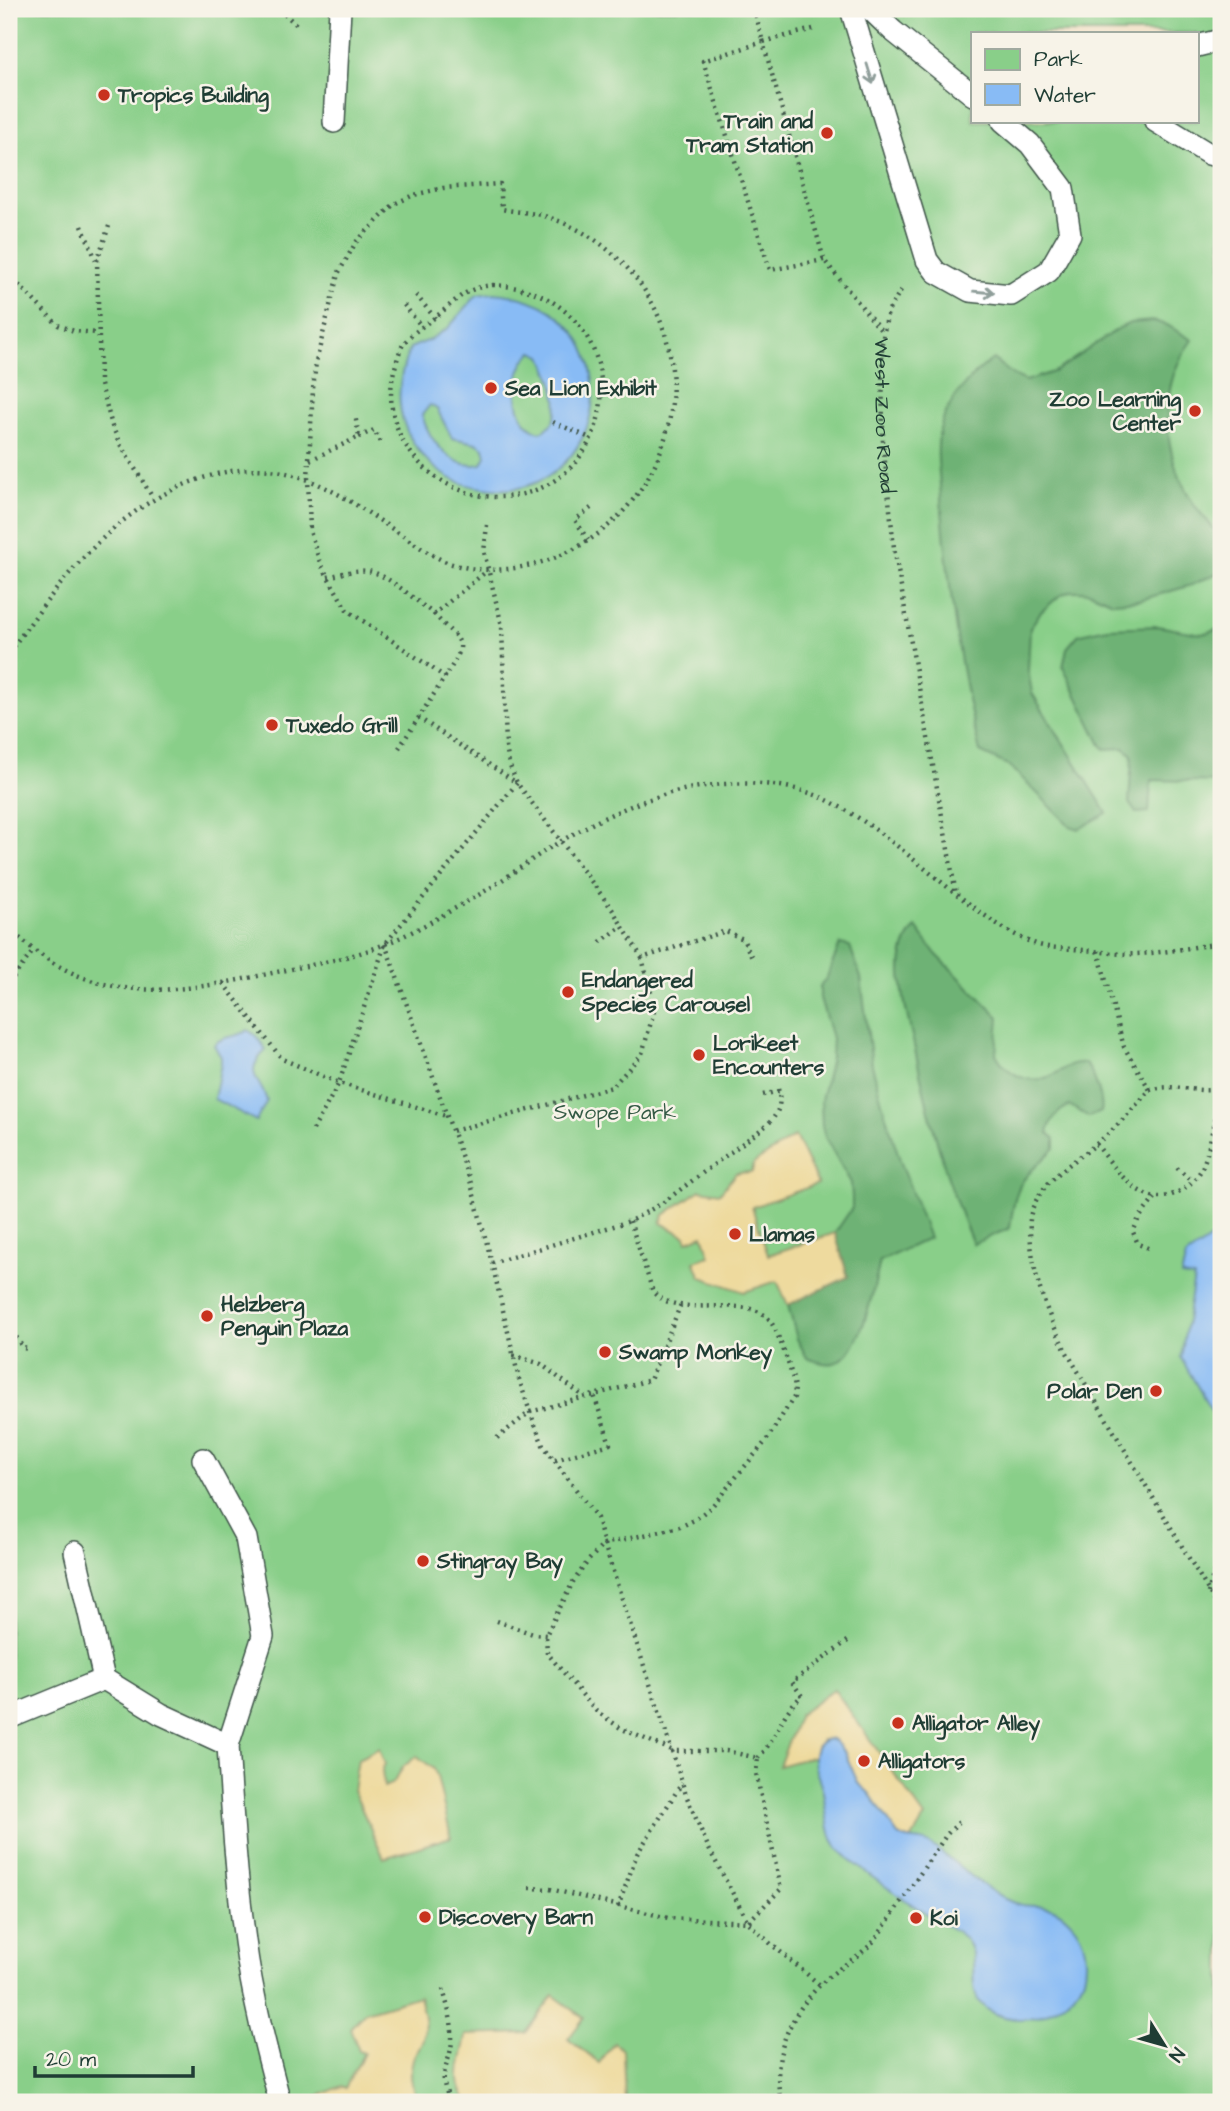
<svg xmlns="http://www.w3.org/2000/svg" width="1230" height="2111" font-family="'Architects Daughter',sans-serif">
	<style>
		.green { fill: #89cf89; stroke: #54865e; stroke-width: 2; fill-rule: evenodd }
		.forest { fill: #6eb275; stroke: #467854; stroke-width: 2 }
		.sand { fill: #eeda9e; stroke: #868c69; stroke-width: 2 }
		.water { fill: #88bbf5; stroke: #547c94; stroke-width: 2; fill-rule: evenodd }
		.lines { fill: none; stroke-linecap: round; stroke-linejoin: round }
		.lane-casing { stroke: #3f554a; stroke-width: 24 }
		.path { stroke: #3f554a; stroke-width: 4.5; stroke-dasharray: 2 5; stroke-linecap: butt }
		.lane { stroke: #fff; stroke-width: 21 }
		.oneway { stroke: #8f9e9a }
		.poi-dot { fill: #c8321e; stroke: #f7f3e8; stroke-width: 2.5 }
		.labels { text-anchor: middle; stroke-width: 5; stroke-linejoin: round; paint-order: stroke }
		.poi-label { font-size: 21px; font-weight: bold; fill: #1f3d34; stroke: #f7f3e8; text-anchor: start }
		.street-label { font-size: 21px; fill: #1f3d34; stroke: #f7f3e8 }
		.park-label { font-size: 21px; fill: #345a45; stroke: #f7f3e8 }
	</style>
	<rect width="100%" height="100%" fill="#f7f3e8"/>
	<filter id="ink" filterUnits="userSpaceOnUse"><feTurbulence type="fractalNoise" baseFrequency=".0143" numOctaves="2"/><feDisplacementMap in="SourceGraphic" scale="14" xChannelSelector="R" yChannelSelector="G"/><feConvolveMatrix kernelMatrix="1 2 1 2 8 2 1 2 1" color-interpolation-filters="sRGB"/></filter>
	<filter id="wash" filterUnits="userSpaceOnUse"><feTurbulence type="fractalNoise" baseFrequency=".00686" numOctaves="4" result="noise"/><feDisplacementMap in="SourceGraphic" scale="28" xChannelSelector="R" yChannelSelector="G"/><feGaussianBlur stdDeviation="1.57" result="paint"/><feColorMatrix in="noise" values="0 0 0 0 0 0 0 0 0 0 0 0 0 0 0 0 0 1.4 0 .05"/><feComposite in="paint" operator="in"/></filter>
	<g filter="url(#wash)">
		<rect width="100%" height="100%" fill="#f2e0c5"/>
		<!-- green -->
		<path class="green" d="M9,9H1221V2102H9ZM973,33H1197V121H973Z"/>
		<!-- forest -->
		<g class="forest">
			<path d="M1154,321L1167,325L1192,340C1156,388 1162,455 1194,504C1201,515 1215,528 1221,539C1224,546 1221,563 1221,571L1192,585L1140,600L1113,602L1090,592L1079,591H1070L1059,596L1040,613L1030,628L1028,670L1032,693L1107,813L1079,829L1070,826L1010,766L980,752C959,670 948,584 941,499C940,477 935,452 940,430C946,402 970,375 993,359L1013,375L1026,381L1056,371L1119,328L1130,323Z"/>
			<polygon points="1157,626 1202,634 1221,628 1221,782 1151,780 1149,812 1136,813 1129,803 1132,755 1124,748 1105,749 1101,745 1063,667 1067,648 1078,635 1093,631 1108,628"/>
			<path d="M916,927L936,954L999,1017L996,1054C1006,1073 1027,1085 1048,1077C1062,1072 1069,1061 1084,1063C1093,1070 1104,1100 1101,1112L1089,1117L1070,1106C1059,1109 1049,1122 1048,1133L1055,1139V1148C1022,1180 1016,1179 1010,1228L973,1244C945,1180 928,1113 914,1045C909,1021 901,995 901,971C901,954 905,939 916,927Z"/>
			<path d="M840,944L850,946L861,978L872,1065L884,1110L901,1163L929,1238L880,1261C874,1286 862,1356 834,1363C825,1365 815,1361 807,1358L797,1339L788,1305L848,1277L835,1233L852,1208V1197L851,1183L825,1137L822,1126L821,1100L831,1058L832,1038L820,998V987L827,977Z"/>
		</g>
		<!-- sand -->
		<g class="sand">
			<polygon points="795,1136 818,1184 752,1207 768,1255 835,1233 848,1277 788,1305 777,1281 744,1292 701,1277 694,1261 710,1256 703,1235 687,1241 685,1236 661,1223 664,1215 700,1190 720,1193 736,1173 752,1172 754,1163"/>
			<polygon points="834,1689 925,1817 911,1840 898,1835 869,1793 858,1784 845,1753 830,1739 822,1740 816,1747 815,1756 779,1766 799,1715"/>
			<polygon points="379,1748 385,1764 382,1770 384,1787 393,1783 404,1766 417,1756 434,1769 437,1776 451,1837 384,1858 353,1790 358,1759"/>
			<path d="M553,1995L584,2018L568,2039L599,2063L614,2043L623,2050L625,2102H469C450,2085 463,2057 466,2035L526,2033Z"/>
			<path d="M419,1996C423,2011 427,2024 423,2040C421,2047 415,2052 413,2059C409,2072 411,2091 419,2102H311L310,2100L341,2086L345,2088L364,2053L359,2051L350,2028L365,2012Z"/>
		</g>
		<!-- water -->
		<g class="water">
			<path d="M493,293C645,305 610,508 483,488C457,485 436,473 420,452C394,420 395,384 410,348L429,340L448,328L477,295ZM533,352L542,356C552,376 570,421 540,432C510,424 510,367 533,352ZM430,405L437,409L452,438L476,443L484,448L486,456L482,464C452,471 429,440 422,415Z"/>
			<path d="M248,1030L256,1036L266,1050C242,1074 260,1077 267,1101L256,1121L214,1099L221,1064V1057L214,1045C223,1034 237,1039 248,1030Z"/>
			<path d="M1221,1232V1334C1215,1337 1213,1346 1216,1351L1221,1352V1427L1181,1358L1194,1278L1181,1276L1186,1256Z"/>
			<path d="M830,1739L836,1742L845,1753L858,1783L869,1793L898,1835C907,1842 918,1838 928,1843C955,1860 976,1884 1005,1899C1035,1915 1048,1893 1075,1927C1088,1944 1091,1975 1076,1991C1053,2016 1021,2028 990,2011C959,1994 986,1958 962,1936C952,1926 938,1923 926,1914C905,1899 841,1860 832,1839C826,1823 826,1807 823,1792C821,1783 817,1775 815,1767C812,1753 815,1741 830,1739Z"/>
		</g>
	</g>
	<g filter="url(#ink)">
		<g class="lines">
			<defs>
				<g id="lane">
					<polyline points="851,9 927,260 936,272 970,291 1011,295 1049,271 1070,234 1063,188 1030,144 1003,121"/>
					<polyline points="870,9 893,31 973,95"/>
					<polyline points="1197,46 1221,40"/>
					<polyline points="1155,121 1209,154 1221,157"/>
					<polyline points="334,122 340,9"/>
					<polyline points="203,1459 246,1538 263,1636 228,1745"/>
					<polyline points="75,1552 104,1679"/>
					<path d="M9,1718L104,1679L161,1714L228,1745C232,1810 236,1876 245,1941C252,1995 266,2049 280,2102"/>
				</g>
			</defs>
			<!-- lane casing -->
			<use href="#lane" class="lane-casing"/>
			<!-- path -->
			<g class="path">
				<polyline points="279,9 299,27"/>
				<polyline points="754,9 763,42 817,28"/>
				<polyline points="82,226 96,260"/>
				<polyline points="109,226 97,261 100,381 112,426 121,446 153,498"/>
				<polyline points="824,260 770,270 703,61 763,42 824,260 883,333"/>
				<polyline points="9,275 58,325 74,331 98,333"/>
				<path d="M493,285C510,286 528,289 544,297C635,344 613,481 513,496C443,506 376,442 394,371C397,362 399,349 405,342C414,331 428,323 438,315C459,298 465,288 493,285Z"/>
				<path id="s1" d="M901,290L888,311L882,342L883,443L894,548L956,894"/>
				<polyline points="416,295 435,318"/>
				<polyline points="404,305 422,327"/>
				<polyline points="553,422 590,438"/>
				<polyline points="359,437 374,430 382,446"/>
				<polyline points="310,460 359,437 355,415"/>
				<polyline points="487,525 484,552 502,626 506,747 509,764 517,783 612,909 642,958 726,931 743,939 752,958"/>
				<polyline points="588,540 575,520 591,508"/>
				<path d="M328,577C341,574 354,569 368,571C388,574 417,602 434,614L488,570"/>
				<path d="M434,614C461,645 471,637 445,677"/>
				<path d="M9,652C66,575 118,499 217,474C291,455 341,495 400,534C416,544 431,556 449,563C487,576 531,569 566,553C686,496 712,334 607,249C588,233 565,222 541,215C528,212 515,212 502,209L500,184L443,188L414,195L394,204L356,242L338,274L316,362L313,389L308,478L310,531L320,563L347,610L445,677L399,748"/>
				<path d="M9,928C87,1005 164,996 263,975C303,966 347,960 385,944C413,933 441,916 468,901C501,883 530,859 563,840C598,819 638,800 679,791C725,780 786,779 829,801C879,826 919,866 963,899C985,916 1010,935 1036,944C1051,949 1067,948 1083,950C1100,951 1118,955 1136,954C1164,953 1193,947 1221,943"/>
				<polyline points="600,942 623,926"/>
				<polyline points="385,944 470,1180 492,1263 519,1379 530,1412 543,1445 597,1518 604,1544 672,1751"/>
				<path d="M1098,951L1124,1047L1150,1090C1134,1107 1119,1125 1101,1140C1077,1161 1046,1176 1033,1207C1028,1218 1030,1232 1031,1244C1035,1283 1048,1316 1066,1351L1221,1612"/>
				<polyline points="9,983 34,950"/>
				<polyline points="223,983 282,1059 339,1083 446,1116"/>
				<path d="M1150,1090C1176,1082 1199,1095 1221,1088"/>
				<polyline points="763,1095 779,1091"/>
				<polyline points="313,1130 339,1083 385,944 517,783 419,718"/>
				<polyline points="453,1131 612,1087 642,1054 655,1008 642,958"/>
				<path d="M1096,1144C1117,1170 1143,1213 1180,1191C1189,1186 1198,1177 1202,1168C1212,1144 1214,1114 1220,1089"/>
				<polyline points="1177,1168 1192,1181"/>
				<path d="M630,1221L653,1292C678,1320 741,1294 767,1317C777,1326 792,1373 795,1387L794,1397L766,1441L712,1506L696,1519L680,1527L604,1544L588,1561L573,1582L546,1635L547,1653L596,1711L622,1729L671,1750"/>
				<polyline points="1148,1248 1138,1244 1133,1232 1139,1218 1155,1198"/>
				<path d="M492,1263L630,1221L661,1204L767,1125C780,1112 782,1103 777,1085"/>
				<polyline points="9,1325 23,1348 30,1349"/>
				<polyline points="513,1355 541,1364 584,1397"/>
				<polyline points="497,1438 530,1412 650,1380 681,1304"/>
				<polyline points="555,1460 610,1444 594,1395"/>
				<polyline points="1215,1473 1221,1485"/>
				<polyline points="1208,1593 1221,1545"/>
				<polyline points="497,1621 533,1634 546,1635"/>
				<path d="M758,1758C778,1738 780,1713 802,1696L792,1682L849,1640"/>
				<polyline points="529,1888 550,1889 668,1918 748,1922 781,1889 756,1773 758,1758 726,1751 672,1751 686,1795 709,1849 748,1922 771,1944 820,1985"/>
				<polyline points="618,1907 637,1854 682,1783"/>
				<path d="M443,1989C447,2005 453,2022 452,2039C451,2066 434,2075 452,2102"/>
				<path d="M781,2102C771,2057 788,2017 821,1984C837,1968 859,1957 875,1940L947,1834L959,1822"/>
			</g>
			<!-- lane -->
			<use href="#lane" class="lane"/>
		</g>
		<!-- one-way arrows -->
		<defs><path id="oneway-shaft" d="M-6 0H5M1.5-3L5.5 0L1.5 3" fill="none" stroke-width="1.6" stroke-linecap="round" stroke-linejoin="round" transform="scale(1.75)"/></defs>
		<g class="oneway">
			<use href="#oneway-shaft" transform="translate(870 74) rotate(73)"/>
			<use href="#oneway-shaft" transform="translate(984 292) rotate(5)"/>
		</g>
	</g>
	<!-- markers -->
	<g class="poi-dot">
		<circle cx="104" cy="95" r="7"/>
		<circle cx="827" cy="133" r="7"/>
		<circle cx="491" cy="388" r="7"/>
		<circle cx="1195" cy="411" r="7"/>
		<circle cx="272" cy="725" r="7"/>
		<circle cx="568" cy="992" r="7"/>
		<circle cx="699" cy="1055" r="7"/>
		<circle cx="735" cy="1234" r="7"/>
		<circle cx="207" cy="1316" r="7"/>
		<circle cx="605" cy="1352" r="7"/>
		<circle cx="1156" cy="1391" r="7"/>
		<circle cx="423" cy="1561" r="7"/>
		<circle cx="898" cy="1723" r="7"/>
		<circle cx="864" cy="1761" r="7"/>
		<circle cx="425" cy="1917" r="7"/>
		<circle cx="916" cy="1918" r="7"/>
	</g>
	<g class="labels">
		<!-- poi labels -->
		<g class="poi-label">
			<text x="118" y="102">Tropics Building</text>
			<text x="813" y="128" text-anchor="end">Train and<tspan x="813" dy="24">Tram Station</tspan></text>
			<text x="505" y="395">Sea Lion Exhibit</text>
			<text x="1181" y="406" text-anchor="end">Zoo Learning<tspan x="1181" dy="24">Center</tspan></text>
			<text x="286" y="732">Tuxedo Grill</text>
			<text x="582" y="987">Endangered<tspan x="582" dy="24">Species Carousel</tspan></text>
			<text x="713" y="1050">Lorikeet<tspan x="713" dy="24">Encounters</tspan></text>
			<text x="749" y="1241">Llamas</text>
			<text x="221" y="1311">Helzberg<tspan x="221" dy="24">Penguin Plaza</tspan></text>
			<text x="619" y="1359">Swamp Monkey</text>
			<text x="1142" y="1398" text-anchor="end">Polar Den</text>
			<text x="437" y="1568">Stingray Bay</text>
			<text x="912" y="1730">Alligator Alley</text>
			<text x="878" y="1768">Alligators</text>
			<text x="439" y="1924">Discovery Barn</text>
			<text x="930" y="1925">Koi</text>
		</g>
		<!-- street labels -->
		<g class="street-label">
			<text dy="7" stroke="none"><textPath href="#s1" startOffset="130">West Zoo Road</textPath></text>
		</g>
		<!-- park labels -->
		<g class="park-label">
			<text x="615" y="1119">Swope Park</text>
		</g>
	</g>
	<!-- margin -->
	<rect width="1230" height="2111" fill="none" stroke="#f7f3e8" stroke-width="35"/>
	<!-- legend -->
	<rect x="971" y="32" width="228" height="91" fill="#f7f3e8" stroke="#a1aaa0" stroke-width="2"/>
	<rect x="985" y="49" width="35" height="21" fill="#89cf89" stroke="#a1aaa0" stroke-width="2"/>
	<text x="1034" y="66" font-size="21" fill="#1f3d34">Park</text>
	<rect x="985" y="84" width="35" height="21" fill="#88bbf5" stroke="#a1aaa0" stroke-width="2"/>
	<text x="1034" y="102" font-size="21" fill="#1f3d34">Water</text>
	<!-- north arrow -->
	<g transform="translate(1164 2045) rotate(127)" stroke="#f7f3e8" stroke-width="5" paint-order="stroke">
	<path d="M0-5L12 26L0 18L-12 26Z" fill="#1f3d34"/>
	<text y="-10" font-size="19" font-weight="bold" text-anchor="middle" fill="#1f3d34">N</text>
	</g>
	<!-- scale -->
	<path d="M35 2066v10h158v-10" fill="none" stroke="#1f3d34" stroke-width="3.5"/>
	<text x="46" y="2066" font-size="21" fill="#1f3d34" stroke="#f7f3e8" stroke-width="5" paint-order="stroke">20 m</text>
</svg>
